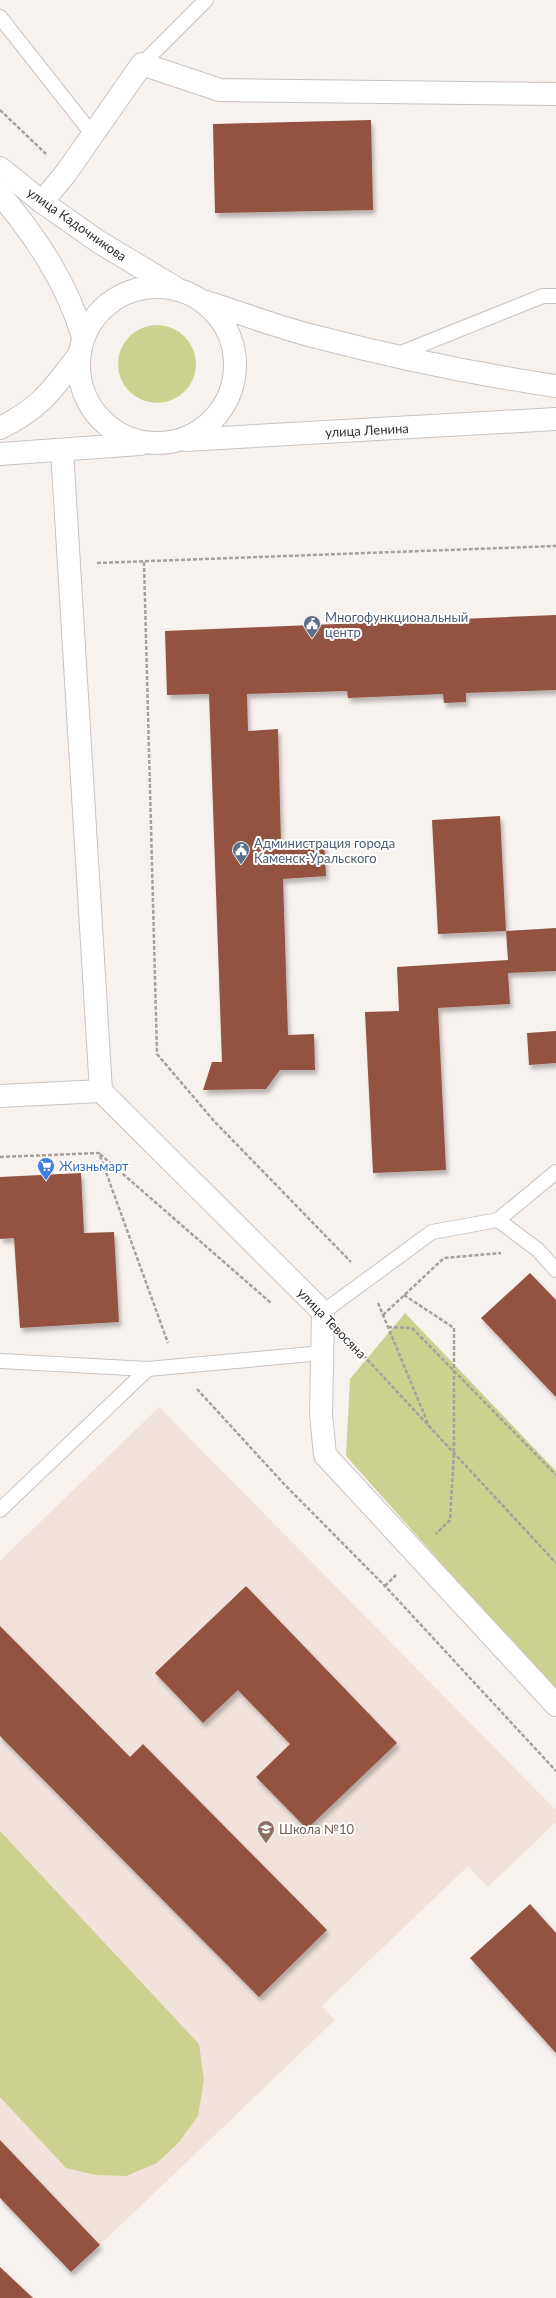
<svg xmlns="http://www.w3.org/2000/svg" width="556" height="2298" font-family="Lato,sans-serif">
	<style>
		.built { fill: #f1e3dc }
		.green { fill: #ccd190 }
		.building { fill: #945340; filter: url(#shadow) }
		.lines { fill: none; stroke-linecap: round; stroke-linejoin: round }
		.lane-casing { stroke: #c9c3c0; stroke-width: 16 }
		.street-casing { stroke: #c9c3c0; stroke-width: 24 }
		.primary-casing { stroke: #c9c3c0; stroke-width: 24 }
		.path { stroke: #a5a19f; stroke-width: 2.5; stroke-dasharray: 4 2; stroke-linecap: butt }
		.lane { stroke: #fff; stroke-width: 14 }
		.street { stroke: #fff; stroke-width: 22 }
		.primary { stroke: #fff; stroke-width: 22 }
		.labels { text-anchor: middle; stroke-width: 4; stroke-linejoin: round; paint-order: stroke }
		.street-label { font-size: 13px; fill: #312e2d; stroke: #fff }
		.service-label { font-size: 13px; fill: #4e5e75; stroke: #fff; text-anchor: start }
		.shop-label { font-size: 13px; fill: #366cbe; stroke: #fff; text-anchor: start }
		.education-label { font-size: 13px; fill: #785e54; stroke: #fff; text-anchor: start }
	</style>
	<defs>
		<filter id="shadow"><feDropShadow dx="2.5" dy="4.5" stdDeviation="2" flood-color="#0004"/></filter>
	</defs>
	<rect width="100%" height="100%" fill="#f8f2ef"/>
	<!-- built -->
	<polygon class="built" points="159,1407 556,1810 556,1822 488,1887 468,1866 322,2006 335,2020 100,2245 0,2140 0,1561"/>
	<!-- green -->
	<g class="green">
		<circle cx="157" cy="364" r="39"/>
		<polygon points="405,1313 556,1471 556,1692 346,1456 350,1379"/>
		<polygon points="0,1831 199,2044 204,2080 198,2116 179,2142 157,2163 126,2176 95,2175 66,2168 0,2097"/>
	</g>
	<!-- building -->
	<g class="building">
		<polygon points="371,120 373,210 215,213 213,124"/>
		<polygon points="556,615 556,690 466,693 466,702 444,703 443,694 348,698 347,691 247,694 248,731 278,729 281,844 324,842 326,876 283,879 288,1035 314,1034 315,1070 280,1070 266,1089 203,1090 212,1062 222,1062 209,694 167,695 165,631"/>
		<polygon points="500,816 506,931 438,934 432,820"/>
		<polygon points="556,928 556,971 508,973 510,1004 438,1008 446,1170 373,1173 365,1012 399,1011 397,967 508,960 506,931"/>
		<polygon points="556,1031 556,1063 529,1065 527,1033"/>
		<polygon points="81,1173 84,1233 114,1232 119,1322 20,1328 14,1238 0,1239 0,1177"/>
		<polygon points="530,1273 556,1300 556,1397 481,1318"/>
		<polygon points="246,1586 397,1743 307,1829 256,1777 290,1744 238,1690 203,1723 155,1673"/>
		<polygon points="0,1626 130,1757 143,1744 327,1930 259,1997 0,1736"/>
		<polygon points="530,1904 556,1933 556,2053 470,1958"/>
		<polygon points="0,2140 100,2245 71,2272 0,2198"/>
		<polygon points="0,2267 33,2298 0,2298"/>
	</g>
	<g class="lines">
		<defs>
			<g id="lane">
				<polyline points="0,17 93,135"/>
				<polyline points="142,64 206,0"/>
				<polyline points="396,355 543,296 556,296"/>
				<polyline points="498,1220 538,1250 556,1270"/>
				<polyline points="323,1312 432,1232 498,1220 556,1172"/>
				<polyline points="0,1361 148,1369 323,1353"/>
				<polyline points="0,1510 148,1369"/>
			</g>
			<g id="street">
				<polyline points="42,202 66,173 142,64 220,90 556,94"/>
				<polyline points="62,450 101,1091"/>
				<polyline points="101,1091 323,1312 321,1415 325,1455 556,1705"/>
				<polyline points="0,1096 101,1091"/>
			</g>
			<g id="primary">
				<polyline points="0,168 42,202 99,242 174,287"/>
				<path d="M0,194C36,237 67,283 83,337"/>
				<circle cx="157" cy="365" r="78"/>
				<path d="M206,302C241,313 277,327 313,336C393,357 474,374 556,386"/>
				<path d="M0,428C41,408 52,390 79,355"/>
				<polyline points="185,440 556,419"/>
				<polyline points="0,454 140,444"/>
			</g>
		</defs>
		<!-- lane casing -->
		<use href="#lane" class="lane-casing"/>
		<!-- street casing -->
		<use href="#street" class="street-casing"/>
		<!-- primary casing -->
		<use href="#primary" class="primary-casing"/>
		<!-- path -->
		<g class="path">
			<polyline points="0,110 46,154"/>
			<polyline points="144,562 157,1054 214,1121 351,1262"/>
			<polyline points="97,563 556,546"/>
			<polyline points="100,1154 271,1303"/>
			<polyline points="0,1157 99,1153 168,1343"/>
			<polyline points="404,1295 454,1328 454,1453 450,1520 436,1534"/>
			<polyline points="378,1303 429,1426"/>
			<polyline points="383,1315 444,1258 501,1253"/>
			<polyline points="388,1327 412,1328 556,1475"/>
			<polyline points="351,1342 556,1563"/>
			<polyline points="197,1389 284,1484 385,1586 556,1771"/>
			<polyline points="385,1586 396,1575"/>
		</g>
		<!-- lane -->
		<use href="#lane" class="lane"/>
		<!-- street -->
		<use href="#street" class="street"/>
		<!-- primary -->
		<use href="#primary" class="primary"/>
	</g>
	<!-- icons -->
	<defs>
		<symbol id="civic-pin" viewBox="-11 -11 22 30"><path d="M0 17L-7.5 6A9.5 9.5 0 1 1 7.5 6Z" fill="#5c6f8a" stroke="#fff"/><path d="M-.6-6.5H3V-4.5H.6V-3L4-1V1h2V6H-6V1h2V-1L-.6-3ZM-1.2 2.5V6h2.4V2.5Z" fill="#fff"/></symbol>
		<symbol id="supermarket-pin" viewBox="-11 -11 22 30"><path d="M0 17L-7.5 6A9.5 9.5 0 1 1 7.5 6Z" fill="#3f7fe0" stroke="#fff"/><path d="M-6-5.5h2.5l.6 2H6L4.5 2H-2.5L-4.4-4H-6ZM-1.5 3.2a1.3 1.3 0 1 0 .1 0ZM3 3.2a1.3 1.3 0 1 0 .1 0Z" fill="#fff"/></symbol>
		<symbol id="school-pin" viewBox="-11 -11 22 30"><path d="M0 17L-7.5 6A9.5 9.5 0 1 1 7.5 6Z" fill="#8d6e63" stroke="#fff"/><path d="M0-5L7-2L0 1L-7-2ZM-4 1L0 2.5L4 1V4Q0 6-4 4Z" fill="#fff"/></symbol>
	</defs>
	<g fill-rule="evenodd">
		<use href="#civic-pin" x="302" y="614" width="20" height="27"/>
		<use href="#civic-pin" x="231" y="840" width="20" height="27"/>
		<use href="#supermarket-pin" x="36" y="1156" width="20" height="27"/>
		<use href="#school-pin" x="256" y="1819" width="20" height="27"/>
	</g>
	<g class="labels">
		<!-- street labels -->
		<g class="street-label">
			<text transform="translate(77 224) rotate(35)" y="5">улица Кадочникова</text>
			<text transform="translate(367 430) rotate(-3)" y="5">улица Ленина</text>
			<text transform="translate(332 1323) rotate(46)" y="5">улица Тевосяна</text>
		</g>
		<!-- service labels -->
		<g class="service-label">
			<text x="325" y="622">Многофункциональный<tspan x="325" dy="15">центр</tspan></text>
			<text x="254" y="848">Администрация города<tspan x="254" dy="15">Каменск-Уральского</tspan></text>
		</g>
		<!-- shop labels -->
		<g class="shop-label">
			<text x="59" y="1171">Жизньмарт</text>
		</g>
		<!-- education labels -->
		<g class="education-label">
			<text x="279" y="1834">Школа №10</text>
		</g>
	</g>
</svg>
